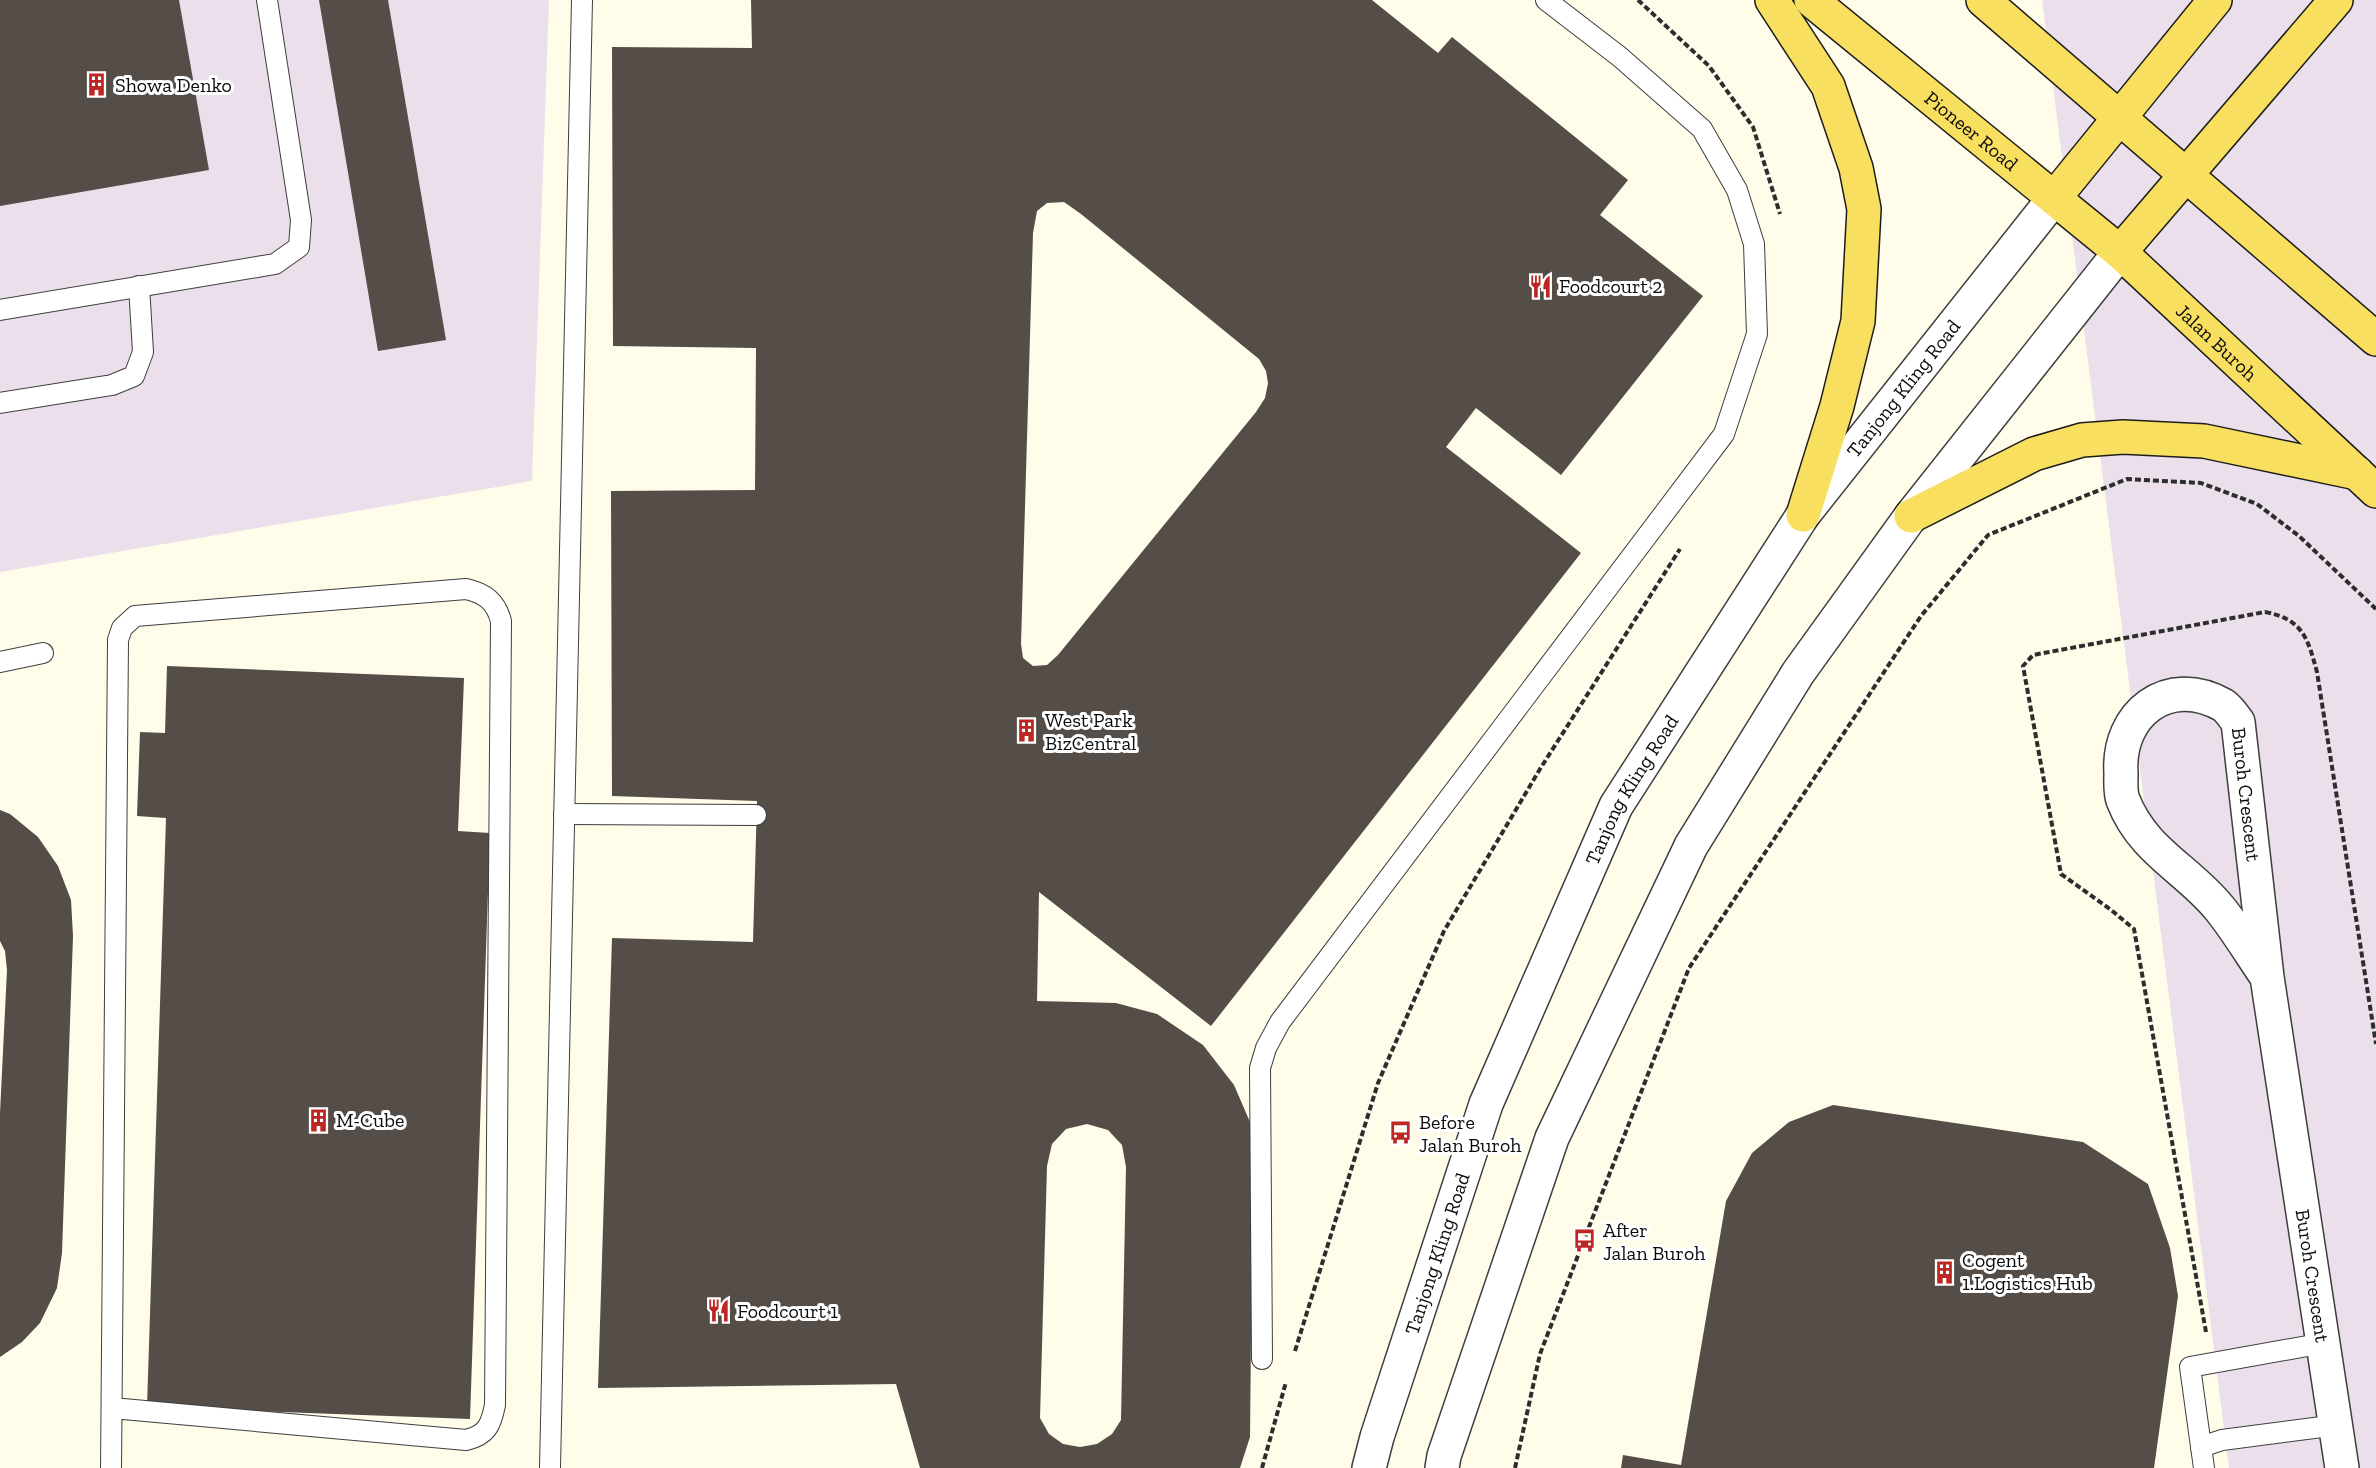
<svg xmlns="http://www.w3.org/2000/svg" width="2376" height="1468" font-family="'Zilla Slab',serif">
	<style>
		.industrial { fill: #eadfeb }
		.building { fill: #544d48; fill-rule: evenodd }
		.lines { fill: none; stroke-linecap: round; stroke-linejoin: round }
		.service-casing { stroke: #3e3e3e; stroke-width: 22 }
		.minor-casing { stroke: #3e3e3e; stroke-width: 36 }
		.primary-casing { stroke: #1c1c1c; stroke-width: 36 }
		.path { stroke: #2d2d2d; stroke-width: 4; stroke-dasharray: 6 3; stroke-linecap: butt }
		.service { stroke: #fff; stroke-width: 20 }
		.minor { stroke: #fff; stroke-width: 33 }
		.primary { stroke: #f9df5f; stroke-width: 33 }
		.labels { text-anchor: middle; stroke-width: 6; stroke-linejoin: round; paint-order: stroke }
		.poi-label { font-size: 20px; fill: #0b0b0b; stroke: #fff; text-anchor: start }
		.street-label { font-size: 20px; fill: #0b0b0b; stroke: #fff }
	</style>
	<rect width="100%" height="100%" fill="#fffcea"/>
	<!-- industrial -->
	<g class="industrial">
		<polygon points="0,0 549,0 532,481 0,572"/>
		<polygon points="2042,0 2376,0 2376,1468 2229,1468"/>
	</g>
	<!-- building -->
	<g class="building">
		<polygon points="0,0 179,0 209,170 0,206"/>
		<polygon points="319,0 388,0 446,340 378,351"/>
		<path d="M751,0H1372L1438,53L1452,37L1628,180L1600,215L1703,296L1561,475L1476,408L1446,447L1581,553L1211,1026L1039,892L1037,1001L1116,1003L1157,1014L1203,1045L1234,1085L1253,1129L1250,1437L1240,1468H920L896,1384L598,1388L612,938L753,942L757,801L612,796L611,491L755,490L756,348L613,346L612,47L752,48ZM1064,202L1081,214L1259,359L1266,371L1268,383L1265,398L1256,412L1058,655L1047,665L1033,666L1023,658L1021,644L1033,233L1037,211L1047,203ZM1087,1124L1108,1130L1122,1145L1126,1167L1121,1420L1112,1434L1097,1444L1080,1447L1063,1444L1049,1434L1040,1418L1047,1166L1052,1144L1066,1129Z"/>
		<polygon points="167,666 464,678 458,831 490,833 470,1419 147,1407 166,818 137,816 140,732 165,733"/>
		<polygon points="0,810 10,814 38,837 58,866 71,900 73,936 62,1253 57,1288 40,1323 22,1342 0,1357 0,1113 7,970 5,951 0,941"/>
		<polygon points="1833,1105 2083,1142 2148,1184 2170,1248 2178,1296 2154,1468 1621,1468 1623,1455 1681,1465 1726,1201 1752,1153 1789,1122"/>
	</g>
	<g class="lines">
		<defs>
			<g id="service">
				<polyline points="0,310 275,264 299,247 301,220 267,0"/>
				<polyline points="0,403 112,385 134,376 143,352 139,286"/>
				<polyline points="0,662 43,653"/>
				<polyline points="564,814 756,815"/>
				<polyline points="1262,1359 1260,1068 1266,1048 1280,1022 1724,434 1757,334 1754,244 1737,190 1702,129 1620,57 1546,0"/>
				<polyline points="2201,1447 2222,1440 2337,1425"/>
				<path d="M111,1468L118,640L122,628L135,616L466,589C485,593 496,602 501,621L495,1405C491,1425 487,1435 466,1440L112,1408"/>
				<polyline points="550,1468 582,0"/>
				<polyline points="2204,1468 2190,1367 2324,1343"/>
			</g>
			<g id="minor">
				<path id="s1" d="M2267,977C2251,954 2237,930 2220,909C2188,869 2143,852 2123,800C2120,792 2121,782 2121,773C2117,714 2168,674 2223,705C2229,709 2234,717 2238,722L2267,977L2342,1468"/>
				<path id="s2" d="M1369,1468L1377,1437L1486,1104L1616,806L1803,515L2055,197"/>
				<polyline points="1442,1468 1444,1456 1552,1138 1691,846 1798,673 1911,516 2120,252"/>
			</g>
			<g id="primary">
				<polyline points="1772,0 1828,86 1856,168 1864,209 1858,321 1837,406 1803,515"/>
				<path id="s3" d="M1811,0L2120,252L2376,491"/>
				<polyline points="1983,0 2376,339"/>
				<polyline points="2055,197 2215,0"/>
				<polyline points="2120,252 2336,0"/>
				<polyline points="1911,516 2034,454 2082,440 2123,437 2204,441 2357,473"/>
			</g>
		</defs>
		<!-- service casing -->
		<use href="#service" class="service-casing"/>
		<!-- minor casing -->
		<use href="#minor" class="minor-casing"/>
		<!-- primary casing -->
		<use href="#primary" class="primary-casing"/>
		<!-- path -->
		<g class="path">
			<polyline points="1638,0 1709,66 1753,127 1780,214"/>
			<path d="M2206,1332L2134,929L2110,909L2061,874L2023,666L2033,655L2265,612C2303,619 2308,639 2317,672L2376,1044"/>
			<polyline points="1295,1351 1378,1083 1444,931 1540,769 1680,549"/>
			<polyline points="1262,1468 1286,1382"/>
			<polyline points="1515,1468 1540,1354 1689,968 1921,616 1988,535 2127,479 2201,483 2257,504 2299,536 2376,609"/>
		</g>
		<!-- service -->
		<use href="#service" class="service"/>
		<!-- minor -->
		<use href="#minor" class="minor"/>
		<!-- primary -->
		<use href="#primary" class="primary"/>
	</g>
	<!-- icons -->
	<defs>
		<symbol id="building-bare" viewBox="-9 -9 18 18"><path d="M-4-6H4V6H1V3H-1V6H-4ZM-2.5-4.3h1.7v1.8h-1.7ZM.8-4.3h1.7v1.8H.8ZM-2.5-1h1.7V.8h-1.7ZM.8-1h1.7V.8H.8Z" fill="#bc2723" stroke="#fff" stroke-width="2.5" paint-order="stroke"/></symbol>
		<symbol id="restaurant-bare" viewBox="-9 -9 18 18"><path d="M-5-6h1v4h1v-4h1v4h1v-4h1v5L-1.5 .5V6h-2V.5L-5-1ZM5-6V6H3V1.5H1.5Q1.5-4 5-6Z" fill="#bc2723" stroke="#fff" stroke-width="2.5" paint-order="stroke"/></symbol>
		<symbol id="bus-bare" viewBox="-9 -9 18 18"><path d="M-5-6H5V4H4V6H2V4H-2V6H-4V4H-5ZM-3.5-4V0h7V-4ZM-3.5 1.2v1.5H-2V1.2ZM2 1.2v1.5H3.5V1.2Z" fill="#bc2723" stroke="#fff" stroke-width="2.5" paint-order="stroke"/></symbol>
	</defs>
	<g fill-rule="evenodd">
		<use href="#building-bare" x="80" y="68" width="33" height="33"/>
		<use href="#restaurant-bare" x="1524" y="270" width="33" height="33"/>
		<use href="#building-bare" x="1010" y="714" width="33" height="33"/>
		<use href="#building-bare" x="302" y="1104" width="33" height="33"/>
		<use href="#bus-bare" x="1384" y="1116" width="33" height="33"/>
		<use href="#bus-bare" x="1568" y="1224" width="33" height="33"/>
		<use href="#building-bare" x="1928" y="1256" width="33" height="33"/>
		<use href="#restaurant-bare" x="702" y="1294" width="33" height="33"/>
	</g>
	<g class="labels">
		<!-- poi labels -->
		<g class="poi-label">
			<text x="115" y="92">Showa Denko</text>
			<text x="1559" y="293">Foodcourt 2</text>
			<text x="1045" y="727">West Park<tspan x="1045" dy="23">BizCentral</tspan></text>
			<text x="336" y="1127">M-Cube</text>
			<text x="1419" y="1129">Before<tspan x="1419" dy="23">Jalan Buroh</tspan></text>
			<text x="1603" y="1237">After<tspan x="1603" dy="23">Jalan Buroh</tspan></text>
			<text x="1962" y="1267">Cogent<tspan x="1962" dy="23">1.Logistics Hub</tspan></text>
			<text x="737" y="1318">Foodcourt 1</text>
		</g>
		<!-- street labels -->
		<g class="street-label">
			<text dy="7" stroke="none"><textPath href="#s3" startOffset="207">Pioneer Road</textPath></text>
			<text dy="7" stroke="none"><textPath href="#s3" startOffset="531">Jalan Buroh</textPath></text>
			<text dy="7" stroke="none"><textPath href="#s2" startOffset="1215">Tanjong Kling Road</textPath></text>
			<text dy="7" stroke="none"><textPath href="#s2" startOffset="729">Tanjong Kling Road</textPath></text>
			<text dy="7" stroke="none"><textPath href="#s1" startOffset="507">Buroh Crescent</textPath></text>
			<text dy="7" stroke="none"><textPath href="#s2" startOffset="225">Tanjong Kling Road</textPath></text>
			<text dy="7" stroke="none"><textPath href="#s1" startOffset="993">Buroh Crescent</textPath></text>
		</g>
	</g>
</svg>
